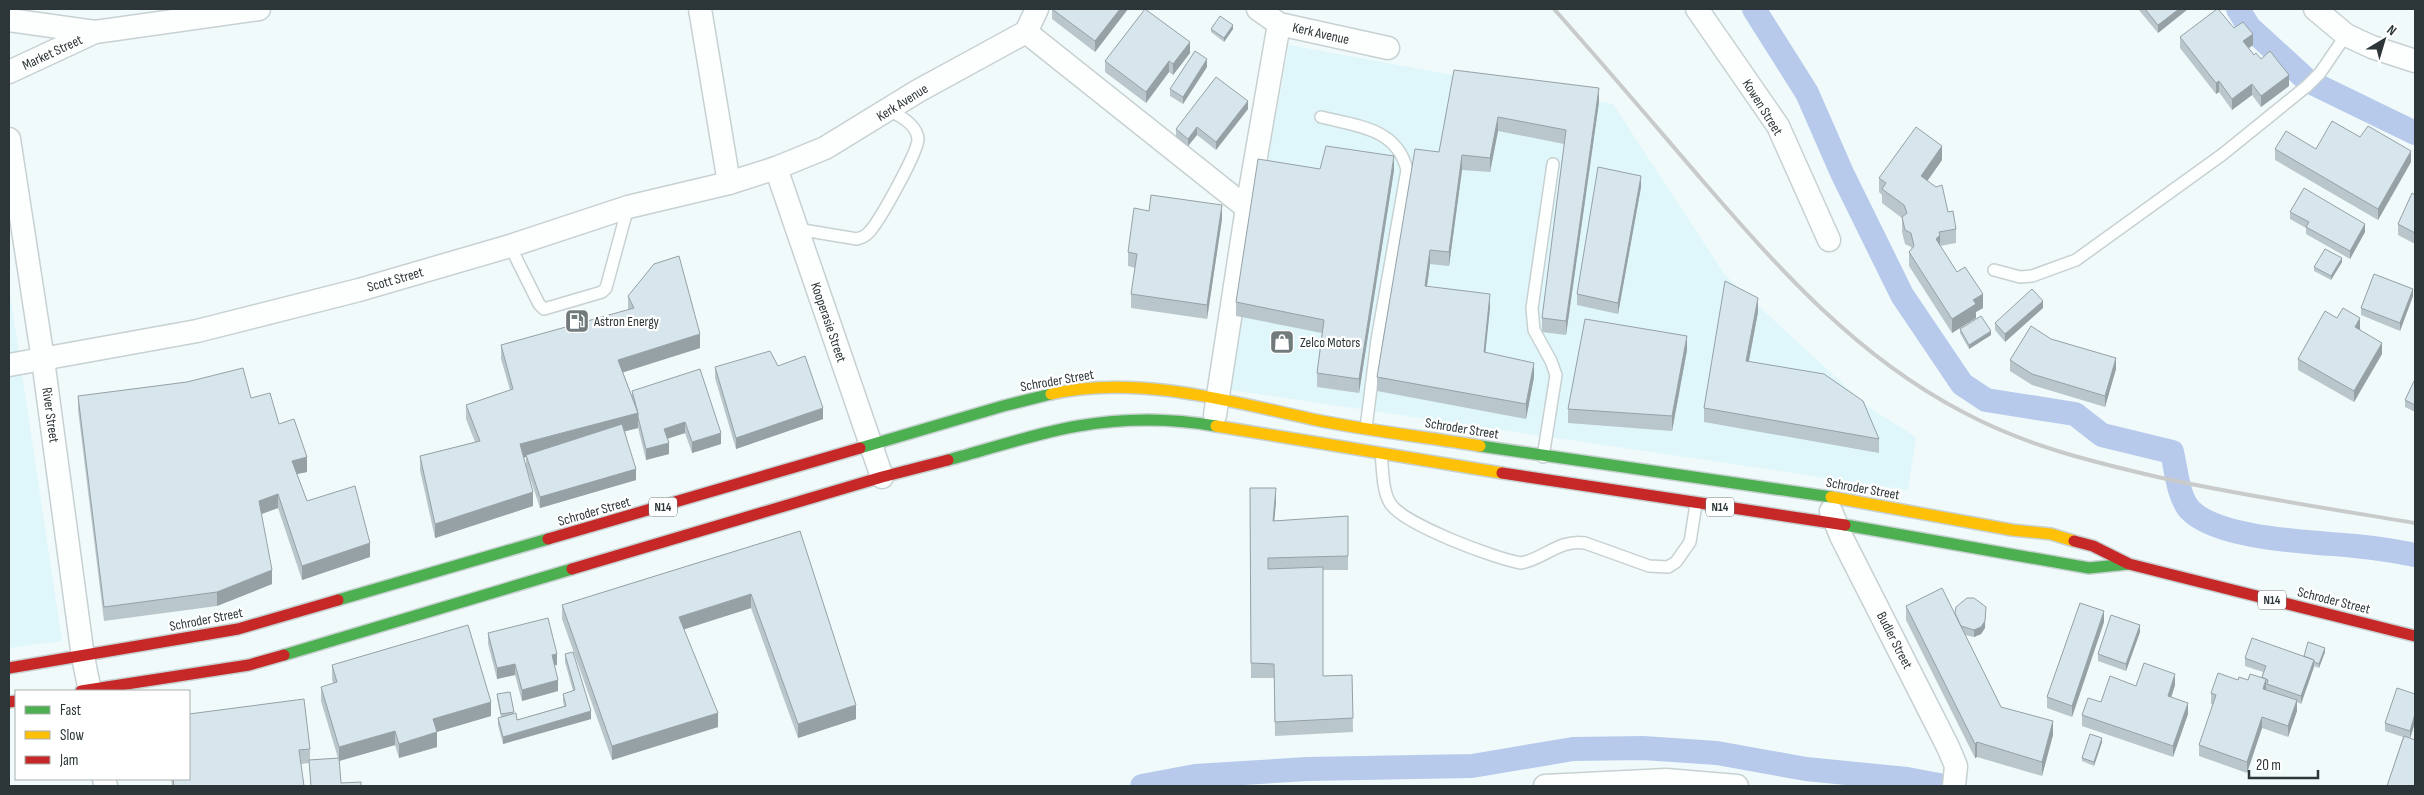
<svg xmlns="http://www.w3.org/2000/svg" width="2424" height="795" font-family="'Sofia Sans Condensed',sans-serif">
	<style>
		.built { fill: #dff7fb }
		.lines { fill: none; stroke-linecap: round; stroke-linejoin: round }
		.canal { stroke: #b7caec; stroke-width: 24 }
		.lane-casing { stroke: #c7d1d2; stroke-width: 14 }
		.street-casing { stroke: #c7d1d2; stroke-width: 25 }
		.fast-casing { stroke: #c7d1d2; stroke-width: 14 }
		.slow-casing { stroke: #c7d1d2; stroke-width: 14 }
		.jam-casing { stroke: #c7d1d2; stroke-width: 14 }
		.lane { stroke: #fdfefe; stroke-width: 11 }
		.street { stroke: #fdfefe; stroke-width: 22 }
		.fast { stroke: #4caf50; stroke-width: 11 }
		.slow { stroke: #ffc107; stroke-width: 11 }
		.jam { stroke: #c62828; stroke-width: 11 }
		.rail { stroke: #c9cbcb; stroke-width: 4 }
		.wall { fill: #b9c6cc }
		.shaded-wall { fill: #96a1a6 }
		.building { fill: #d7e6ed; stroke: #96a1a6 }
		.labels { text-anchor: middle; stroke-width: 4.5; stroke-linejoin: round; paint-order: stroke }
		.shield { fill: #fff; stroke: #6b7274; stroke-width: 1 }
		.shield-label { font-size: 12px; font-weight: bold; fill: #2c3638 }
		.street-label { font-size: 14px; fill: #2c3638; stroke: #fff }
		.poi-label { font-size: 14px; fill: #2c3638; stroke: #fff; text-anchor: start }
	</style>
	<rect width="100%" height="100%" fill="#f0fafb"/>
	<!-- built -->
	<g class="built">
		<polygon points="1289,45 1613,104 1725,275 1868,407 1916,437 1908,490 1225,389"/>
		<polygon points="9,287 62,641 9,648"/>
	</g>
	<g class="lines">
		<!-- canal -->
		<g class="canal">
			<path d="M1754,9L1807,93L1842,173L1902,295L1962,384L1986,400L2075,414L2102,435L2172,452C2176,469 2178,497 2190,510C2219,540 2315,542 2355,546C2375,548 2396,551 2415,555"/>
			<polyline points="2238,9 2249,27 2308,81 2415,133"/>
			<polyline points="1142,786 1195,776 1307,769 1472,766 1573,749 1643,748 1717,753 1806,769 1907,779 1944,786"/>
		</g>
		<defs>
			<g id="lane">
				<path d="M1321,117C1357,126 1397,128 1407,170L1377,340L1366,428"/>
				<path d="M797,229L857,239C863,237 866,236 870,231C880,220 918,152 918,139C917,125 899,115 888,110"/>
				<polyline points="510,246 539,304 544,309 602,292 606,288 628,207"/>
				<polyline points="1994,270 2020,277 2032,276 2076,260 2223,154 2307,86 2320,73 2346,35"/>
				<path d="M1381,454C1383,469 1382,490 1390,503C1402,524 1496,559 1521,563C1544,559 1559,539 1585,543L1649,566L1668,567L1676,562L1690,542L1696,504"/>
				<polyline points="1543,457 1556,375 1551,361 1534,330 1532,308 1553,164"/>
			</g>
			<g id="street">
				<polyline points="700,9 729,183"/>
				<polyline points="1258,9 1279,24 1388,48"/>
				<polyline points="1697,9 1778,126 1829,240"/>
				<polyline points="2315,9 2346,35 2372,47 2415,61"/>
				<polyline points="9,20 95,32"/>
				<polyline points="1026,32 1037,9"/>
				<polyline points="9,72 95,32 259,9"/>
				<polyline points="9,139 43,360 83,657 90,691"/>
				<polyline points="776,168 882,477"/>
				<polyline points="9,365 197,331 359,290 510,246 628,207 729,183 776,168 825,148 918,91 1026,32 1247,208"/>
				<polyline points="1215,415 1247,208 1279,24"/>
				<polyline points="1831,511 1841,536 1948,747 1956,766 1954,786"/>
				<polyline points="104,779 106,786"/>
				<polyline points="1545,786 1666,780 1737,786"/>
			</g>
			<g id="fast">
				<polyline points="1480,446 1831,497"/>
				<polyline points="860,448 1003,406 1051,394"/>
				<path d="M948,460C990,449 1036,433 1078,426C1124,418 1170,418 1216,426"/>
				<polyline points="1845,525 2089,568 2128,564"/>
				<polyline points="338,600 548,539"/>
				<polyline points="284,655 572,569"/>
			</g>
			<g id="slow">
				<path d="M1051,394C1135,374 1233,402 1316,420C1370,431 1426,437 1480,446"/>
				<polyline points="1216,426 1502,473"/>
				<polyline points="1831,497 2012,530 2051,534 2074,541"/>
			</g>
			<g id="jam">
				<polyline points="1502,473 1845,525"/>
				<polyline points="548,539 860,448"/>
				<polyline points="2074,541 2093,546 2129,564 2415,636"/>
				<polyline points="572,569 882,477 948,460"/>
				<polyline points="9,668 238,629 338,600"/>
				<polyline points="81,691 249,665 284,655"/>
				<polyline points="9,702 16,701"/>
			</g>
		</defs>
		<!-- lane casing -->
		<use href="#lane" class="lane-casing"/>
		<!-- street casing -->
		<use href="#street" class="street-casing"/>
		<!-- fast casing -->
		<use href="#fast" class="fast-casing"/>
		<!-- slow casing -->
		<use href="#slow" class="slow-casing"/>
		<!-- jam casing -->
		<use href="#jam" class="jam-casing"/>
		<!-- lane -->
		<use href="#lane" class="lane"/>
		<!-- street -->
		<use href="#street" class="street"/>
		<!-- fast -->
		<use href="#fast" class="fast"/>
		<!-- slow -->
		<use href="#slow" class="slow"/>
		<!-- jam -->
		<use href="#jam" class="jam"/>
		<!-- rail -->
		<path class="rail" d="M1554,9C1604,65 1653,123 1702,180C1779,269 1857,357 1963,412C2026,446 2093,462 2162,478C2245,496 2331,509 2415,523"/>
	</g>
	<!-- wall -->
	<g class="wall">
		<polygon points="1052,9 1128,9 1095,52 1052,19"/>
		<polygon points="2138,9 2188,9 2158,33"/>
		<polygon points="2234,28 2253,45 2249,48 2254,55 2261,59 2289,86 2261,107 2252,95 2232,110 2219,92 2216,94 2180,48 2180,37"/>
		<polygon points="1211,29 1233,29 1224,42 1211,32"/>
		<polygon points="1190,53 1173,75 1169,72 1146,103 1105,72 1105,61"/>
		<polygon points="1207,67 1183,104 1170,96 1170,89"/>
		<polygon points="1454,70 1599,102 1566,335 1542,332 1542,318 1564,144 1498,131 1490,172 1462,170 1449,266 1430,264 1427,286 1490,308 1485,352 1534,377 1526,419 1377,391 1377,377 1439,152"/>
		<polygon points="1248,109 1216,150 1197,135 1188,146 1176,137 1176,129"/>
		<polygon points="2360,137 2411,162 2378,220 2275,160 2275,149 2316,149"/>
		<polygon points="1942,160 1927,181 1948,212 1956,229 1956,243 1940,246 1957,272 1983,308 1976,312 1976,318 1952,333 1909,266 1909,252 1912,249 1911,247 1905,244 1902,232 1902,218 1882,203 1882,195 1879,192 1879,178"/>
		<polygon points="1320,169 1394,170 1359,393 1317,387 1317,373 1322,333 1236,316 1236,302"/>
		<polygon points="1641,187 1618,314 1577,305 1577,294"/>
		<polygon points="2415,195 2415,244 2398,235 2398,224"/>
		<polygon points="2290,212 2365,232 2350,259 2306,234 2306,228 2290,219"/>
		<polygon points="1222,219 1207,319 1131,308 1131,294 1135,268 1128,266 1128,252"/>
		<polygon points="2342,262 2331,280 2314,271 2314,267"/>
		<polygon points="628,296 700,348 623,372 632,396 632,391 721,444 692,453 685,433 667,438 669,454 646,460 638,428 625,431 636,480 540,508 526,466 526,457 524,458 533,506 435,538 420,470 420,456 475,442 466,419 466,405 510,390 501,359 501,345 628,310"/>
		<polygon points="2413,296 2400,331 2361,315 2361,308"/>
		<polygon points="2043,308 2005,342 1995,330 1995,323"/>
		<polygon points="1758,312 1749,361 1879,439 1879,453 1704,422 1704,408"/>
		<polygon points="2337,318 2360,329 2382,354 2354,402 2298,370 2298,359"/>
		<polygon points="1960,329 1991,335 1969,349 1960,333"/>
		<polygon points="2051,339 2116,369 2105,407 2032,385 2010,371 2010,360"/>
		<polygon points="1687,350 1672,431 1568,423 1568,409"/>
		<polygon points="778,366 823,419 736,449 715,378 715,367"/>
		<polygon points="2415,382 2415,412 2405,407 2405,400"/>
		<polygon points="78,396 251,398 279,424 307,472 297,474 307,501 370,557 302,580 278,508 261,514 272,584 217,606 104,621 78,410"/>
		<polygon points="1250,488 1276,502 1274,521 1348,516 1348,570 1323,570 1323,676 1352,675 1353,732 1275,736 1274,678 1251,678"/>
		<polygon points="800,531 856,719 798,738 751,608 684,629 718,727 612,760 562,619 562,605"/>
		<polygon points="1906,606 1955,614 1986,607 1985,628 1981,634 1974,637 1965,635 2001,707 2053,735 2042,776 1977,757 1975,758 1906,620"/>
		<polygon points="2104,622 2072,717 2047,708 2047,697"/>
		<polygon points="2140,632 2126,671 2098,661 2098,654"/>
		<polygon points="488,633 557,665 554,665 558,691 522,701 515,675 497,679 488,644"/>
		<polygon points="2325,652 2319,668 2314,666 2301,704 2297,702 2297,711 2288,737 2262,728 2247,773 2199,756 2199,745 2213,705 2211,704 2211,693 2238,680 2248,680 2262,677 2263,672 2245,666 2245,658 2304,656"/>
		<polygon points="565,654 591,719 503,744 498,725 498,718 501,717 497,698 497,694 510,692 514,713 517,720 564,706 563,701 563,694 573,691 565,662"/>
		<polygon points="332,665 491,716 437,732 437,747 399,758 395,745 339,761 341,783 361,786 311,786 309,763 301,764 304,786 172,786 171,779 189,779 189,714 310,749 310,760 338,758 321,701 321,687 333,684 332,679"/>
		<polygon points="2175,685 2171,698 2188,714 2173,757 2082,726 2082,715 2101,702 2136,686"/>
		<polygon points="2415,694 2415,722 2410,739 2415,786 2387,786 2403,737 2385,731 2385,723"/>
		<polygon points="2102,742 2094,766 2082,761 2082,758"/>
	</g>
	<!-- shaded-wall -->
	<g class="shaded-wall">
		<polygon points="1120,9 1128,9 1095,52 1095,41"/>
		<polygon points="2179,9 2188,9 2158,33 2158,25"/>
		<polygon points="1233,25 1233,29 1224,42 1224,38"/>
		<polygon points="2253,34 2253,45 2243,52 2243,41"/>
		<polygon points="1190,42 1190,53 1173,75 1173,64"/>
		<polygon points="1207,59 1207,67 1183,104 1183,97"/>
		<polygon points="1169,61 1169,72 1146,103 1146,92"/>
		<polygon points="2289,75 2289,86 2261,107 2261,96"/>
		<polygon points="2219,81 2219,92 2216,94 2216,83"/>
		<polygon points="2252,84 2252,95 2232,110 2232,99"/>
		<polygon points="1599,88 1599,102 1566,335 1566,321"/>
		<polygon points="1248,101 1248,109 1216,150 1216,142"/>
		<polygon points="1498,117 1498,131 1490,172 1490,158"/>
		<polygon points="1197,127 1197,135 1188,146 1188,139"/>
		<polygon points="1942,146 1942,160 1921,190 1921,176"/>
		<polygon points="2411,151 2411,162 2378,220 2378,209"/>
		<polygon points="1462,155 1462,170 1449,266 1449,252"/>
		<polygon points="1394,156 1394,170 1359,393 1359,379"/>
		<polygon points="1641,176 1641,187 1618,314 1618,303"/>
		<polygon points="1222,205 1222,219 1207,319 1207,305"/>
		<polygon points="2365,224 2365,232 2350,259 2350,251"/>
		<polygon points="1940,235 1940,249 1936,239"/>
		<polygon points="1430,250 1430,264 1425,300 1425,286"/>
		<polygon points="2342,258 2342,262 2331,280 2331,276"/>
		<polygon points="2413,289 2413,296 2400,331 2400,323"/>
		<polygon points="1490,294 1490,308 1484,366 1484,352"/>
		<polygon points="1983,294 1983,308 1976,312 1976,318 1952,333 1952,319 1973,300"/>
		<polygon points="1758,298 1758,312 1746,375 1746,361"/>
		<polygon points="2043,301 2043,308 2005,342 2005,334"/>
		<polygon points="2360,318 2360,329 2355,338 2355,327"/>
		<polygon points="1991,331 1991,335 1969,349 1969,345"/>
		<polygon points="700,334 700,348 618,374 618,360"/>
		<polygon points="1687,336 1687,350 1672,431 1672,416"/>
		<polygon points="2382,343 2382,354 2354,402 2354,391"/>
		<polygon points="2116,358 2116,369 2105,407 2105,396"/>
		<polygon points="1534,363 1534,377 1526,419 1526,404"/>
		<polygon points="823,408 823,419 736,449 736,438"/>
		<polygon points="638,413 638,428 527,457 526,455 526,457 520,458 520,444"/>
		<polygon points="685,422 685,433 664,440 664,429"/>
		<polygon points="721,433 721,444 692,453 692,442"/>
		<polygon points="669,443 669,454 646,460 646,449"/>
		<polygon points="307,457 307,472 292,475 292,461"/>
		<polygon points="636,469 636,480 540,508 540,497"/>
		<polygon points="1276,488 1276,502 1273,535 1273,521"/>
		<polygon points="533,492 533,506 435,538 435,524"/>
		<polygon points="278,494 278,508 259,515 259,501"/>
		<polygon points="370,543 370,557 302,580 302,566"/>
		<polygon points="272,570 272,584 217,606 217,592"/>
		<polygon points="751,594 751,608 679,631 679,617"/>
		<polygon points="2104,611 2104,622 2072,717 2072,706"/>
		<polygon points="1985,621 1985,628 1981,634 1974,637 1974,630"/>
		<polygon points="2140,625 2140,632 2126,671 2126,664"/>
		<polygon points="2325,648 2325,652 2319,668 2319,664"/>
		<polygon points="557,654 557,665 552,666 552,655"/>
		<polygon points="2314,660 2314,667 2301,704 2301,696"/>
		<polygon points="515,664 515,675 497,679 497,668"/>
		<polygon points="2175,674 2175,685 2168,707 2168,696"/>
		<polygon points="2266,679 2266,690 2263,689"/>
		<polygon points="558,680 558,691 522,701 522,690"/>
		<polygon points="2297,700 2297,711 2288,737 2288,726"/>
		<polygon points="491,702 491,716 433,733 433,719"/>
		<polygon points="2188,703 2188,714 2173,757 2173,746"/>
		<polygon points="856,705 856,719 798,738 798,724"/>
		<polygon points="591,711 591,719 503,744 503,737"/>
		<polygon points="718,713 718,727 612,760 612,746"/>
		<polygon points="2415,714 2415,722 2410,739 2410,731"/>
		<polygon points="2262,717 2262,728 2247,773 2247,762"/>
		<polygon points="2053,721 2053,735 2042,776 2042,762"/>
		<polygon points="395,731 395,745 339,761 339,747"/>
		<polygon points="437,732 437,747 399,758 399,744"/>
		<polygon points="2102,738 2102,742 2094,766 2094,762"/>
		<polygon points="1977,742 1977,757 1975,758 1975,744"/>
	</g>
	<!-- building -->
	<g class="building">
		<polygon points="1052,9 1120,9 1095,41"/>
		<polygon points="1145,9 1190,42 1173,64 1169,61 1146,92 1105,61"/>
		<polygon points="2145,9 2179,9 2158,25"/>
		<polygon points="2217,9 2218,9 2234,28 2243,22 2253,34 2243,41 2254,55 2256,53 2261,59 2270,51 2289,75 2261,96 2252,84 2232,99 2219,81 2216,83 2180,37"/>
		<polygon points="1220,16 1233,25 1224,38 1211,29"/>
		<polygon points="1195,51 1207,59 1183,97 1170,89"/>
		<polygon points="1454,70 1599,88 1566,321 1542,318 1566,130 1498,117 1490,158 1462,155 1449,252 1430,250 1425,286 1490,294 1484,352 1534,363 1526,404 1377,377 1415,149 1439,152"/>
		<polygon points="1216,77 1248,101 1216,142 1197,127 1188,139 1176,129"/>
		<polygon points="2332,121 2360,137 2368,126 2411,151 2378,209 2275,149 2286,131 2316,149"/>
		<polygon points="1916,127 1942,146 1921,176 1936,187 1942,185 1948,212 1953,211 1956,229 1939,232 1940,235 1936,239 1957,272 1965,267 1983,294 1973,300 1976,304 1952,319 1909,252 1914,246 1911,233 1905,230 1902,217 1907,213 1904,205 1882,189 1886,183 1879,178"/>
		<polygon points="1326,146 1394,156 1359,379 1317,373 1324,320 1236,302 1258,159 1320,169"/>
		<polygon points="1598,167 1641,176 1618,303 1577,294"/>
		<polygon points="2304,188 2365,224 2350,251 2306,227 2309,222 2290,212"/>
		<polygon points="2412,193 2415,195 2415,233 2398,224"/>
		<polygon points="1151,195 1222,205 1207,305 1131,294 1137,254 1128,252 1134,208 1149,211"/>
		<polygon points="2325,249 2342,258 2331,276 2314,267"/>
		<polygon points="679,256 700,334 618,360 638,413 520,444 533,492 435,524 420,456 480,441 466,405 513,389 501,345 634,308 628,296 654,264"/>
		<polygon points="2374,274 2413,289 2400,323 2361,308"/>
		<polygon points="1725,281 1758,298 1746,361 1824,374 1863,401 1879,439 1704,408"/>
		<polygon points="2032,289 2043,301 2005,334 1995,323"/>
		<polygon points="2343,308 2360,318 2355,327 2382,343 2354,391 2298,359 2325,311 2337,318"/>
		<polygon points="1981,316 1991,331 1969,345 1960,329"/>
		<polygon points="1585,319 1687,336 1672,416 1568,409"/>
		<polygon points="2031,326 2051,339 2116,358 2105,396 2032,374 2010,360"/>
		<polygon points="770,351 778,366 805,356 823,408 736,438 715,367"/>
		<polygon points="243,368 251,398 270,393 279,424 294,419 307,457 292,461 307,501 355,486 370,543 302,566 278,494 259,501 272,570 217,592 104,607 78,396 187,382"/>
		<polygon points="700,369 721,433 692,442 685,422 664,429 669,443 646,449 638,417 638,413 632,391"/>
		<polygon points="2414,381 2415,382 2415,405 2405,400"/>
		<polygon points="622,424 636,469 540,497 526,455"/>
		<polygon points="1250,488 1276,488 1273,521 1348,516 1348,556 1268,558 1268,569 1323,567 1323,676 1352,675 1353,718 1275,722 1274,664 1251,663"/>
		<polygon points="800,531 856,705 798,724 751,594 679,617 718,713 612,746 562,605"/>
		<polygon points="1942,588 2001,707 2053,721 2042,762 1977,742 1975,744 1906,606"/>
		<polygon points="1967,598 1974,598 1986,607 1985,621 1981,627 1974,630 1961,626 1955,613 1956,607"/>
		<polygon points="2080,603 2104,611 2072,706 2047,697"/>
		<polygon points="2111,615 2140,625 2126,664 2098,654"/>
		<polygon points="548,618 557,654 552,655 558,680 522,690 515,664 497,668 488,633"/>
		<polygon points="468,625 491,702 433,719 437,732 399,744 395,731 339,747 321,687 337,682 332,665"/>
		<polygon points="2252,638 2314,660 2301,696 2267,684 2268,680 2262,677 2266,666 2245,658"/>
		<polygon points="2308,642 2325,648 2319,664 2314,662 2314,660 2304,656"/>
		<polygon points="573,652 591,711 503,737 498,718 516,713 517,720 566,706 563,694 575,690 565,654"/>
		<polygon points="2144,663 2175,674 2168,696 2188,703 2173,746 2082,715 2088,698 2101,702 2110,676 2136,686"/>
		<polygon points="2218,673 2238,680 2239,677 2248,680 2250,674 2266,679 2263,689 2297,700 2288,726 2262,717 2247,762 2199,745 2216,695 2211,693"/>
		<polygon points="2397,688 2415,694 2415,714 2410,731 2385,723"/>
		<polygon points="510,692 514,712 501,714 497,694"/>
		<polygon points="304,699 310,749 299,750 304,786 174,786 173,779 189,779 189,714"/>
		<polygon points="2090,734 2102,738 2094,762 2082,758"/>
		<polygon points="2404,736 2415,740 2415,786 2387,786"/>
		<polygon points="339,758 341,783 361,782 361,786 311,786 309,760"/>
	</g>
	<!-- icons -->
	<defs>
		<symbol id="fuel-square" viewBox="-11 -11 22 22"><rect x="-9" y="-9" width="18" height="18" rx="4" fill="#717b7c" stroke="#fff"/><path d="M-5.5-6h7V0h2V4h1.3V-2.5L3-4.5l.8-.8L6-3V5H2.5V1h-1V6h-7ZM-4.2-4.7v3.2H.2V-4.7Z" fill="#fff"/></symbol>
		<symbol id="shop-square" viewBox="-11 -11 22 22"><rect x="-9" y="-9" width="18" height="18" rx="4" fill="#717b7c" stroke="#fff"/><path d="M-5-2.5h2.3a2.7 3.5 0 0 1 5.4 0H5L5.5 6h-11ZM-1.5-2.5h3a1.5 2.3 0 0 0-3 0Z" fill="#fff"/></symbol>
	</defs>
	<g fill-rule="evenodd">
		<use href="#fuel-square" x="563" y="307" width="28" height="28"/>
		<use href="#shop-square" x="1268" y="328" width="28" height="28"/>
	</g>
	<g class="labels">
		<!-- shield labels -->
		<g class="shield">
			<rect x="649" y="497.5" width="28" height="19" rx="4"/>
			<rect x="1706" y="497.5" width="28" height="19" rx="4"/>
			<rect x="2258" y="590.5" width="28" height="19" rx="4"/>
		</g>
		<g class="shield-label">
			<text x="663" y="511">N14</text>
			<text x="1720" y="511">N14</text>
			<text x="2272" y="604">N14</text>
		</g>
		<!-- street labels -->
		<g class="street-label">
			<text transform="translate(1321 33) rotate(13)" y="5">Kerk Avenue</text>
			<text transform="translate(52 52) rotate(-25)" y="5">Market Street</text>
			<text transform="translate(902 102) rotate(-32)" y="5">Kerk Avenue</text>
			<text transform="translate(1763 107) rotate(58)" y="5">Kowen Street</text>
			<text transform="translate(395 279) rotate(-16)" y="5">Scott Street</text>
			<text transform="translate(829 322) rotate(71)" y="5">Kooperasie Street</text>
			<text transform="translate(1057 380) rotate(-10)" y="5">Schroder Street</text>
			<text transform="translate(51 415) rotate(82)" y="5">River Street</text>
			<text transform="translate(1462 428) rotate(9)" y="5">Schroder Street</text>
			<text transform="translate(1863 488) rotate(10)" y="5">Schroder Street</text>
			<text transform="translate(594 511) rotate(-16)" y="5">Schroder Street</text>
			<text transform="translate(2334 600) rotate(14)" y="5">Schroder Street</text>
			<text transform="translate(206 619) rotate(-11)" y="5">Schroder Street</text>
			<text transform="translate(1895 640) rotate(63)" y="5">Budler Street</text>
		</g>
		<!-- poi labels -->
		<g class="poi-label">
			<text x="594" y="326">Astron Energy</text>
			<text x="1300" y="347">Zelco Motors</text>
		</g>
	</g>
	<!-- border -->
	<rect width="2424" height="795" fill="none" stroke="#2c3638" stroke-width="20"/>
	<!-- legend -->
	<rect x="15" y="690" width="175" height="90" fill="#ffffff" stroke="#abafaf"/>
	<rect x="25" y="706" width="25" height="8" fill="#4caf50" stroke="#abafaf"/>
	<text x="60" y="715" font-size="15" fill="#2c3638">Fast</text>
	<rect x="25" y="731" width="25" height="8" fill="#ffc107" stroke="#abafaf"/>
	<text x="60" y="740" font-size="15" fill="#2c3638">Slow</text>
	<rect x="25" y="756" width="25" height="8" fill="#c62828" stroke="#abafaf"/>
	<text x="60" y="765" font-size="15" fill="#2c3638">Jam</text>
	<!-- north arrow -->
	<g transform="translate(2384 40) rotate(38)" stroke="#ffffff" stroke-width="4" paint-order="stroke">
	<path d="M0-4L9 19L0 12L-9 19Z" fill="#2c3638"/>
	<text y="-8" font-size="14" font-weight="bold" text-anchor="middle" fill="#2c3638">N</text>
	</g>
	<!-- scale -->
	<path d="M2249 770v8h69v-8" fill="none" stroke="#2c3638" stroke-width="2.5"/>
	<text x="2256" y="770" font-size="15" fill="#2c3638" stroke="#ffffff" stroke-width="4" paint-order="stroke">20 m</text>
</svg>
